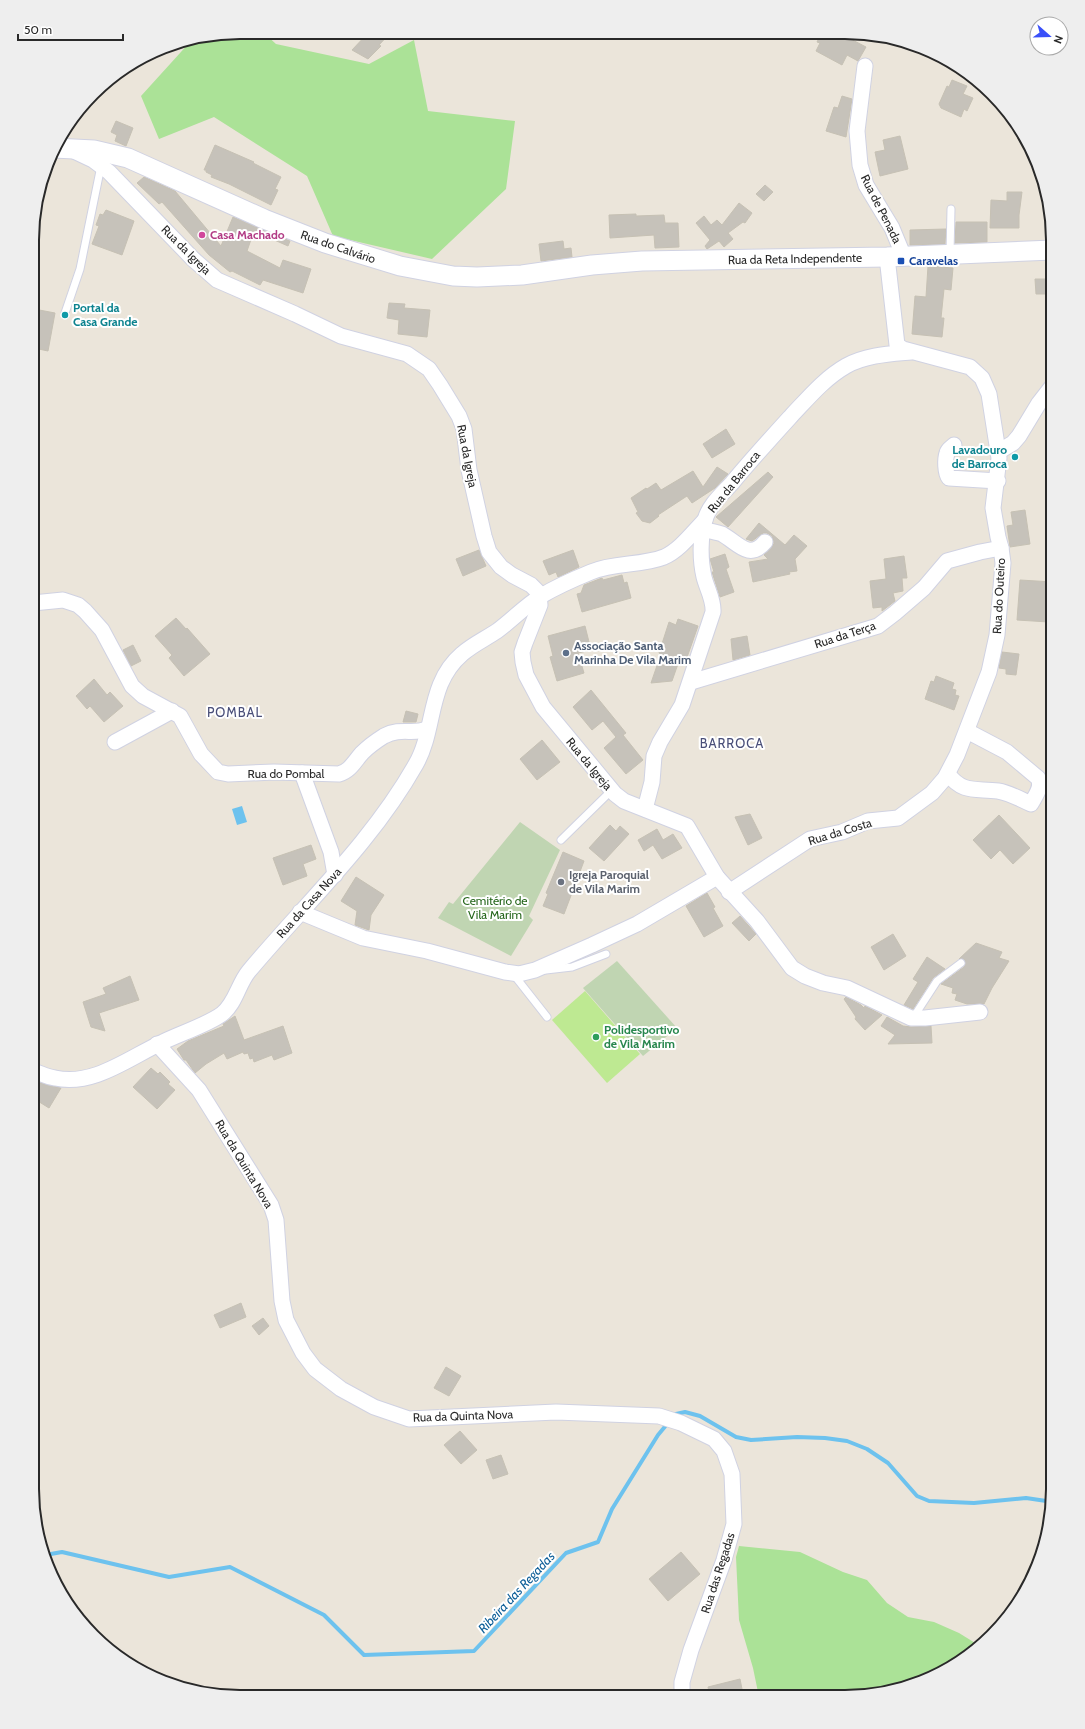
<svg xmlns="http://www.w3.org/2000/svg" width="1085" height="1729" font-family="Cabin,sans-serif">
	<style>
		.green { fill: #abe297 }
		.cemetery { fill: #c0d5b2 }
		.pitch { fill: #bee992 }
		.water { fill: #6dc2ee }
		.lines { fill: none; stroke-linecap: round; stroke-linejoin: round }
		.stream { stroke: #6dc2ee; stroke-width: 4 }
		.building { fill: #c6c2ba; stroke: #c6c1b4 }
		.service-casing { stroke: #d0d2e2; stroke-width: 9 }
		.minor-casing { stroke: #d0d2e2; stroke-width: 17 }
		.tertiary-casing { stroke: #d0d2e2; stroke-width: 21 }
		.service { stroke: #fff; stroke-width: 7 }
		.minor { stroke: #fff; stroke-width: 15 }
		.tertiary { stroke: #fff; stroke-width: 19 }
		.hotel-dot { fill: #d1479c; stroke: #fff; stroke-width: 1.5 }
		.transit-dot { fill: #1a4fb4; stroke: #fff; stroke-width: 1.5 }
		.culture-dot { fill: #0f9aa8; stroke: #fff; stroke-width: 1.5 }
		.service-dot { fill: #5c6f8a; stroke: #fff; stroke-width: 1.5 }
		.worship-dot { fill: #6b7280; stroke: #fff; stroke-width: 1.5 }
		.leisure-dot { fill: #2e9e5b; stroke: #fff; stroke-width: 1.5 }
		.labels { text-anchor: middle; stroke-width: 4; stroke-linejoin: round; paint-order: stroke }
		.street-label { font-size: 12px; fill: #292929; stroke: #fff }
		.hotel-label { font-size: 12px; font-weight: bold; fill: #b23c85; stroke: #fff; text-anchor: start }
		.transit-label { font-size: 12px; font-weight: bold; fill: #164399; stroke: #fff; text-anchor: start }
		.culture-label { font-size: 12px; font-weight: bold; fill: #0d838f; stroke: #fff; text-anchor: start }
		.service-label { font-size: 12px; font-weight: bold; fill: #4e5e75; stroke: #fff; text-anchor: start }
		.worship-label { font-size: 12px; font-weight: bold; fill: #5b616d; stroke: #fff; text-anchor: start }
		.park-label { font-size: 12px; fill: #24651a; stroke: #fff }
		.leisure-label { font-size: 12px; font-weight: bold; fill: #27864d; stroke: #fff; text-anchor: start }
		.neighbourhood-label { font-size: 13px; letter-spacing: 1px; fill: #4a4f79; stroke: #fff }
		.water-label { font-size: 13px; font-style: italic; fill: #0e5f98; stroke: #fff }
		.rim { fill: none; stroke: #292929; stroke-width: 2 }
	</style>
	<rect width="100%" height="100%" fill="#ebe5da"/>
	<!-- green -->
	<g class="green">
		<polygon points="240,32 263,32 276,44 369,64 414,40 428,111 515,121 506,189 432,259 333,236 307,176 214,117 159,139 141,96 190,42"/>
		<polygon points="739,1546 800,1552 843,1572 867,1580 887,1603 908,1617 934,1622 959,1633 980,1646 925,1681 845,1697 759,1697 753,1668 739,1620 736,1557"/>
	</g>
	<!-- cemetery -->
	<g class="cemetery">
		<polygon points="520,822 560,850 529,916 533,920 511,956 438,918 449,902 453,904"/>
		<polygon points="617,961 677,1028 643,1056 583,988"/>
	</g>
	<!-- pitch -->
	<polygon class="pitch" points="585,991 640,1054 607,1083 552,1020"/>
	<!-- water -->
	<polygon class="water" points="242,806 247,822 237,825 232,809"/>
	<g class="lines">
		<!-- stream -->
		<g class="stream">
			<polyline points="674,1417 676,1414 685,1412 700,1416 736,1437 751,1440 797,1437 825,1438 847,1441 867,1449 888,1463 917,1496 929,1501 974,1503 1026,1498 1053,1502"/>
			<polyline points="45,1555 62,1552 169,1577 230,1567 324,1615 364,1655 474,1651 566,1553 598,1542 612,1509 658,1435 668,1423"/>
		</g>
	</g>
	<!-- building -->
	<g class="building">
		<polygon points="369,32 391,32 379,45 381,46 368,59 352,50"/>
		<polygon points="821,34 841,34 866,47 858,61 847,55 842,65 816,51 820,43 817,42"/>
		<polygon points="952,80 967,86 963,94 973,98 967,111 964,109 961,117 941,108 939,104 947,86 949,87"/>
		<polygon points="842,96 852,99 846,137 826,131 834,107 838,108"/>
		<polygon points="116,121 133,128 126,146 115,141 117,135 111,132"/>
		<polygon points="900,136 908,169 880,176 875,152 885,150 883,140"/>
		<polygon points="215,145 254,162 253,163 281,177 275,189 278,190 271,205 229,184 211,177 212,175 206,172 206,170 204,170"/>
		<polygon points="144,177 175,191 221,246 233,217 290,241 288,246 254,231 247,251 280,268 283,260 311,269 303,293 263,280 260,285 232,271 230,272 209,255 162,202 159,204 137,183"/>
		<polygon points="765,185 773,192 764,201 756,194"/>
		<polygon points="1007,192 1022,192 1019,215 1019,228 990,228 991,200 1007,201"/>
		<polygon points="739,203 752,213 745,223 743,222 728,233 733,239 724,247 719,241 707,249 705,246 710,240 696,223 704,216 711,225 717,220 722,225"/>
		<polygon points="106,210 134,221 122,255 92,244 99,226 96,225 100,214 103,215"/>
		<polygon points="636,214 636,216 664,215 665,223 678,223 679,247 655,248 654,235 610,238 609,215"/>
		<polygon points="956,222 987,222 987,242 955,243"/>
		<polygon points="946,229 945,244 910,245 910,230"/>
		<polygon points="563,241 564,249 571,248 572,257 541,261 539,244"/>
		<polygon points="928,266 953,268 951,290 944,289 941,318 944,318 942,337 912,334 915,296 926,297"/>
		<polygon points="1035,279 1053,279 1053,294 1036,294"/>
		<polygon points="389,303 405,304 404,308 430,310 427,337 398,334 399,320 387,318"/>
		<polygon points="34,309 55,313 48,351 34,348"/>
		<polygon points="726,429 735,444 712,458 703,444"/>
		<polygon points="717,467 728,474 715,488 692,503 687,496 658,515 659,516 650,523 642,521 636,513 638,512 631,498 646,488 647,489 656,483 661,490 693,471 703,487"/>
		<polygon points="768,472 773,477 728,527 716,517"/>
		<polygon points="1025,510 1030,544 1010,547 1007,526 1013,525 1011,512"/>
		<polygon points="759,523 785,545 794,535 807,546 795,559 797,571 789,572 790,574 753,582 749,562 768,559 764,555 774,544 772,536 767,533 763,533 752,541 746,539"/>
		<polygon points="479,550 486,566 463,576 456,559"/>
		<polygon points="573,550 579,567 558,577 556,572 549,575 543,561"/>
		<polygon points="725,554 729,567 726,569 734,592 720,597 713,575 712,572 714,572 710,559"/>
		<polygon points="904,556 907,578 902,578 903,591 893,593 895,601 882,611 882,607 873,608 870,581 886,579 884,559"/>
		<polygon points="622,575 624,583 627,582 631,598 582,612 577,594 581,593 584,585 602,578 603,580"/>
		<polygon points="1020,580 1053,582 1049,622 1017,620"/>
		<polygon points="176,618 186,629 187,628 210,654 184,676 169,658 172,655 155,636"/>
		<polygon points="678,619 698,626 685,663 679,661 672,681 651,683 661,654 659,653 669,622 676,625"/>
		<polygon points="585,626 591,650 578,653 584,673 557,681 550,657 553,656 548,636"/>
		<polygon points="747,636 750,655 733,660 731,639"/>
		<polygon points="133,645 141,661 131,666 123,650"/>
		<polygon points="1002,652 1019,654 1016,675 1006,674 1006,669 999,668"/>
		<polygon points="936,676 954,683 952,689 956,690 955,695 959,696 954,710 925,699 931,681 934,682"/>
		<polygon points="94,679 107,695 110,692 123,706 104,722 90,706 87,709 76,696"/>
		<polygon points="591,690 626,733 623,735 643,760 626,774 604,748 616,737 603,721 592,730 573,707"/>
		<polygon points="406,711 418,714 416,722 403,722"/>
		<polygon points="542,740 560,762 537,780 520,759"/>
		<polygon points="750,814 762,838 748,845 735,817"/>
		<polygon points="999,815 1030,848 1013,864 1000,850 991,859 973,840"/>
		<polygon points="610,825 616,831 620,826 629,834 604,861 589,848"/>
		<polygon points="657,829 663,840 673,834 682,848 662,859 653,845 644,851 638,840"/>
		<polygon points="311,845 316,859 303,864 307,876 283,885 273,858"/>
		<polygon points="563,852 584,861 564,914 543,906 548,894 546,893"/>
		<polygon points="356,877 384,895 371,915 369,930 355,925 357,911 341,901"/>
		<polygon points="707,893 715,907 713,908 723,926 704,937 686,906"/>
		<polygon points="740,916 756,934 749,941 732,923"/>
		<polygon points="893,934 906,956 884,970 871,947"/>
		<polygon points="976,943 1002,952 999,958 1009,961 992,988 984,1004 967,1004 955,1000 957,994 952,993 953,988 941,984 964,967 965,960 959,959"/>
		<polygon points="927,957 945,969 933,978 913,1009 904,1005 918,982 913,979"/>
		<polygon points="130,976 139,1000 99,1013 105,1031 91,1027 83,1002 106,994 103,988"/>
		<polygon points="846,997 861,1005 864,1008 865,1006 882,1015 865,1030 855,1019 856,1017 844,999"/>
		<polygon points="235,1016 244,1040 283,1026 292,1053 274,1060 272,1055 254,1062 253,1058 250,1059 248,1053 244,1054 243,1052 227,1059 224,1053 206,1064 195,1073 186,1060 184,1060 177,1049 188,1041 224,1026 223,1024"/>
		<polygon points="887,1017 903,1026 911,1027 931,1026 932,1043 888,1044 895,1035 881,1026"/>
		<polygon points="151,1068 158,1074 160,1072 170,1082 168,1084 175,1090 157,1109 133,1087"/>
		<polygon points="37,1082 61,1088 49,1108 33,1098 33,1086"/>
		<polygon points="241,1303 246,1317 220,1328 214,1315"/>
		<polygon points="263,1318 269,1326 259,1335 252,1326"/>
		<polygon points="446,1367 461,1376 449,1396 434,1388"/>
		<polygon points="460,1431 477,1450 461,1464 444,1445"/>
		<polygon points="501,1455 508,1474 493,1479 486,1460"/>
		<polygon points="681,1552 700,1574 668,1601 649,1579"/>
		<polygon points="740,1679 743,1694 740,1695 740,1697 710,1697 708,1687"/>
	</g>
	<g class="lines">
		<defs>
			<g id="service">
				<polyline points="950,253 951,209"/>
				<polyline points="65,313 80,269 101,166"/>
				<polyline points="561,840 611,791"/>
				<polyline points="546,970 572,967 606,954"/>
				<polyline points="514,975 547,1017"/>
				<polyline points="913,1018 937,981 961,963"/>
			</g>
			<g id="minor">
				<polyline points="865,66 857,131 860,165 866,185 892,228 904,257"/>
				<polyline points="74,151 93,160 109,172 193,259 217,280 295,314 341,336 407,354 429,369 440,385 459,416 464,429 469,470 484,536 489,552 501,567 512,575 531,585 539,593 540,605 525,643 522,652 523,662 526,675 543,707 615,794 624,801 687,826 717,877 757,921 792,968 805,976 823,983 847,988 911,1018 925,1018 980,1012"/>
				<path d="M954,445C951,448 948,449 947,453C945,459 945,473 949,478L998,481"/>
				<polyline points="998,452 1013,443 1019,436 1039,403 1053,385"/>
				<path d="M703,529C709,531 716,532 722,534C738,543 749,561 765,542"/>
				<path d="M33,603L63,600L78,605L85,611L102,630L132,686L143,696L180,716L201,754L218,772L228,774L274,772L339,774C350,771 354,762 362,753C368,747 376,741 384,736C401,727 413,735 427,729"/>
				<polyline points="691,682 878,626 895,613 924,588 947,561 980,552 1001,548"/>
				<polyline points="115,742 172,711"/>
				<polyline points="302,773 331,852 335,875"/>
				<path d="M948,774C963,794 976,788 998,791C1010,793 1020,799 1031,804C1035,796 1043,787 1038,778L1007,752L967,731"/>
				<path d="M645,809L652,782L654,756L660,742L682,705L713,612C714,600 707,589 704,577C700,560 700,537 705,520C709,505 722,494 732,483C751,460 772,437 792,415C809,397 825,378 846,366C866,355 889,354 911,352"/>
				<polyline points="729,892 810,839 842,832 868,821 898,818 932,793 945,778 957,755 989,672 997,635 1003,563 1001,548 998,537 993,508 999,458 989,394 982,378 970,367 903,349 897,345 887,257"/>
				<polyline points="300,912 363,938 427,951 505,972 519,974 535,970 592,945 637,924 717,877"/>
				<polyline points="157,1044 199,1090 271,1205 276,1220 282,1301 286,1320 303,1353 315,1369 341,1389 374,1407 409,1419 556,1412 659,1416 681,1423 714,1439 724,1451 732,1474 734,1524 724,1560 691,1650 682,1682 682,1697"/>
				<path d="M33,1071C40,1073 47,1077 55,1078C93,1087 130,1057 163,1042C179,1034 209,1024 222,1014C236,1003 238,984 249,971C306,903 372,842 416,764C436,729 427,684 462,654C472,645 485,639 497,631C512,620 525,606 541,596C556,587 574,579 591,572C614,562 641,566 664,557C680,550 693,532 705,520"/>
			</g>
			<polyline id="tertiary" points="54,148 94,150 128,158 264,219 325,243 400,266 453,276 477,277 522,275 592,265 642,261 887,257 1053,250"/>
		</defs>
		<!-- service casing -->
		<use href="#service" class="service-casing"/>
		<!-- minor casing -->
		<use href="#minor" class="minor-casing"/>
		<!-- tertiary casing -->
		<use href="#tertiary" class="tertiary-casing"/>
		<!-- service -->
		<use href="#service" class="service"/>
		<!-- minor -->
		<use href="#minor" class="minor"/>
		<!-- tertiary -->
		<use href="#tertiary" class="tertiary"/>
	</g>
	<!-- markers -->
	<circle class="hotel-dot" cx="202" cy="235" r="4"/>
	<rect class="transit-dot" x="897" y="257" width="8" height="8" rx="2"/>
	<g class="culture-dot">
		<circle cx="65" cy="315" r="4"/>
		<circle cx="1015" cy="457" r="4"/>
	</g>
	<circle class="service-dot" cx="566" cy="653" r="4"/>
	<circle class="worship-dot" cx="561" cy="882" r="4"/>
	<circle class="leisure-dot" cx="596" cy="1037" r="4"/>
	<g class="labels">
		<!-- street labels -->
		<g class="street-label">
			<text transform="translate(881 209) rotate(63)" y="4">Rua de Penada</text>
			<text transform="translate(338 247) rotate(19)" y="4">Rua do Calvário</text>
			<text transform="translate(186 250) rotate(45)" y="4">Rua da Igreja</text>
			<text transform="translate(795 259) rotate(-1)" y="4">Rua da Reta Independente</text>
			<text transform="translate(467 456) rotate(79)" y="4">Rua da Igreja</text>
			<text transform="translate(734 482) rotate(-51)" y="4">Rua da Barroca</text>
			<text transform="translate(999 596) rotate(-87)" y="4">Rua do Outeiro</text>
			<text transform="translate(845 635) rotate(-18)" y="4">Rua da Terça</text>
			<text transform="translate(589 764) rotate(50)" y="4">Rua da Igreja</text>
			<text x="286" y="778">Rua do Pombal</text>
			<text transform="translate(840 832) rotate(-17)" y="4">Rua da Costa</text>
			<text transform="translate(309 903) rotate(-48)" y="4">Rua da Casa Nova</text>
			<text transform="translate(244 1164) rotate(59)" y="4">Rua da Quinta Nova</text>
			<text transform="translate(463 1416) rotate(-2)" y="4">Rua da Quinta Nova</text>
			<text transform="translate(718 1573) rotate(-72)" y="4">Rua das Regadas</text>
		</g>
		<!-- hotel labels -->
		<g class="hotel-label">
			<text x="210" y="239">Casa Machado</text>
		</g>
		<!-- transit labels -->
		<g class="transit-label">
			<text x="909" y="265">Caravelas</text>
		</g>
		<!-- culture labels -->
		<g class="culture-label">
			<text x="73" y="312">Portal da<tspan x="73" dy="14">Casa Grande</tspan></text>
			<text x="1007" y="454" text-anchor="end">Lavadouro<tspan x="1007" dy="14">de Barroca</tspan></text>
		</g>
		<!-- service labels -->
		<g class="service-label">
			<text x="574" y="650">Associação Santa<tspan x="574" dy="14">Marinha De Vila Marim</tspan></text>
		</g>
		<!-- worship labels -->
		<g class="worship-label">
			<text x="569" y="879">Igreja Paroquial<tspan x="569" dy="14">de Vila Marim</tspan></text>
		</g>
		<!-- park labels -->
		<g class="park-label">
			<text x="495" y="905">Cemitério de<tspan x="495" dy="14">Vila Marim</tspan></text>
		</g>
		<!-- leisure labels -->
		<g class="leisure-label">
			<text x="604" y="1034">Polidesportivo<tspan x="604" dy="14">de Vila Marim</tspan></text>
		</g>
		<!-- neighbourhood labels -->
		<g class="neighbourhood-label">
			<text x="235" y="717">POMBAL</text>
			<text x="732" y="748">BARROCA</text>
		</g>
		<!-- water labels -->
		<g class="water-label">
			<text transform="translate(516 1592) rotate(-47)" y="5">Ribeira das Regadas</text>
		</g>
	</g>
	<!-- crop -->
	<path d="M0 0H1085V1729H0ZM240 39H845A201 201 0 0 1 1046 240V1489A201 201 0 0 1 845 1690H240A201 201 0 0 1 39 1489V240A201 201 0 0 1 240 39Z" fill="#eee" fill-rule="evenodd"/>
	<path class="rim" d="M240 39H845A201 201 0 0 1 1046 240V1489A201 201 0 0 1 845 1690H240A201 201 0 0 1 39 1489V240A201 201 0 0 1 240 39Z"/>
	<!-- north arrow -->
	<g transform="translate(1049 36) rotate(110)"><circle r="19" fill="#ffffff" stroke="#a9a9a9"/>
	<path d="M0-3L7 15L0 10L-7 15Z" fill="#3a50f9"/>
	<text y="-6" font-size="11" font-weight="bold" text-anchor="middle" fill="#292929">N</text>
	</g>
	<!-- scale -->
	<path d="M18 34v6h105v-6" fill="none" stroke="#292929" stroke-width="2"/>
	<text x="24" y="34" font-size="12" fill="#292929" stroke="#ffffff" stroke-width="3" paint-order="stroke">50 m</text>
</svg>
